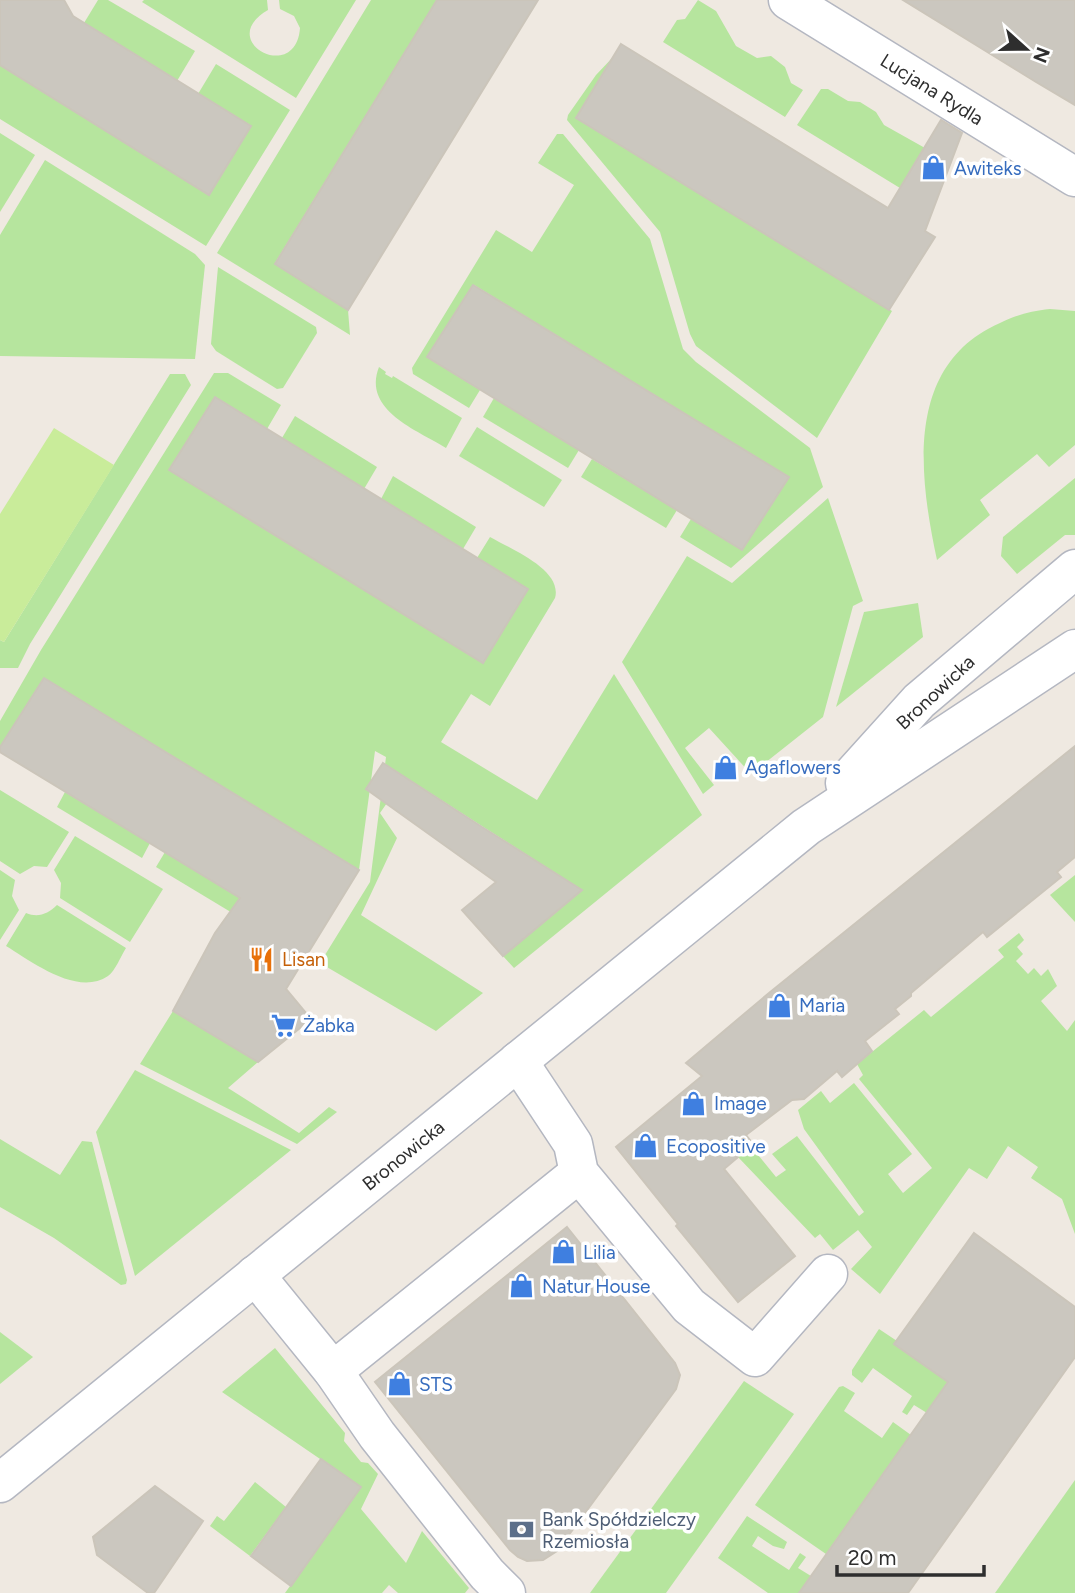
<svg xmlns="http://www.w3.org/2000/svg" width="1075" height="1593" font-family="Figtree,sans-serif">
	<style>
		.green { fill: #b6e59e }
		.pitch { fill: #c9ec9a }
		.building { fill: #cbc7bf; stroke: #cbc5ba; stroke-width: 2 }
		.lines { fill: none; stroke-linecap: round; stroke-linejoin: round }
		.street-casing { stroke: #b4b7c1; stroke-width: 41 }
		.secondary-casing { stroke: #b4b7c1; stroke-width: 41 }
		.street { stroke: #fff; stroke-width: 38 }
		.secondary { stroke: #fff; stroke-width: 38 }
		.labels { text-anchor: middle; stroke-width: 7; stroke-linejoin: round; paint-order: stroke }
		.street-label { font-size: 19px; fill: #2e2e2e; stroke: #fff }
		.shop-label { font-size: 19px; fill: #366cbe; stroke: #fff; text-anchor: start }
		.food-label { font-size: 19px; fill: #c56008; stroke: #fff; text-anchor: start }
		.service-label { font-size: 19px; fill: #4e5e75; stroke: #fff; text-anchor: start }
	</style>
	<rect width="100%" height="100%" fill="#efe9e1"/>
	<!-- green -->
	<g class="green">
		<polygon points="98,0 108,0 195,51 177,81 84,23"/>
		<path d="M144,0H267L268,10C214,41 296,85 300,28L294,16L280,9L279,0H356L296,98L142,2Z"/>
		<polygon points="371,0 437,0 275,263 348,310 350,335 217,253"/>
		<polygon points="698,0 716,11 736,46 757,58 771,56 785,67 791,83 803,90 785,117 663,42 677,20 685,19"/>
		<polygon points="614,56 576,118 892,311 817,438 696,346 690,334 660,232 567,120 568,115 596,75"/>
		<polygon points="216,64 290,110 206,246 0,119 0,65 209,195 250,127 198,94"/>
		<polygon points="821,89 828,89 848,101 860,102 876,112 884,125 925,148 908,175 939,194 931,207 797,125"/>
		<polygon points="0,133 35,155 0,212"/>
		<polygon points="557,134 563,134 650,239 683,349 696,362 810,448 823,487 731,568 680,537 691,519 742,550 788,477 474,285 427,357 480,390 469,408 413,374 412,368 496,230 532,252 574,185 538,163"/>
		<polygon points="45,160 195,254 205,265 195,359 0,356 0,235"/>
		<polygon points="218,267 316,327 317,333 283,388 277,389 216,351 211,344"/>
		<path d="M1050,309L1075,311V445L1049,467L1037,454L980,500L990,515L937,560C919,476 904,365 1000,323C1017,315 1030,311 1050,309Z"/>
		<path d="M379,367L386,372L385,374L392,378L393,376L462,418L446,448C417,430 362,410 379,367Z"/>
		<path d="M214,373H228L281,405L267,429L215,398L170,470L483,663L528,589L477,558L490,537C511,549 563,570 555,598L490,706L471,694L441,742L537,800L614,674L702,815L514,968L503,956L582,890L405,777L380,813L397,838L361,915L483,993L436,1031L320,963L370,882L386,757L375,751L359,870L44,678L0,747V721L41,650Z"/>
		<polygon points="170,374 185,374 191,385 30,644 18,668 0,668 0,640 4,642"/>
		<polygon points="494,398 579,450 568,468 483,417"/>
		<polygon points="295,416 377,467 364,489 282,438"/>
		<polygon points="477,427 562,480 544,507 459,456"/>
		<polygon points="592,459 677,510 666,528 581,477"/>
		<polygon points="393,476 476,527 463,549 381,499"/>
		<polygon points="1075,478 1075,535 1065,535 1017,574 1001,556 1003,537"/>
		<polygon points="828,498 863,601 853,606 823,717 751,774 709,728 685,748 714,785 703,794 622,662 687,556 732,583"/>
		<polygon points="918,603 923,637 836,707 864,612"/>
		<polygon points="0,790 69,832 47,867 34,866 20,874 0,861"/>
		<polygon points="65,792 150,843 142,858 57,807"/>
		<polygon points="75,836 163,889 130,942 60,898 61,883 54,870"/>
		<polygon points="165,852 248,903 239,917 156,867"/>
		<polygon points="0,870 15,880 12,896 19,910 0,940"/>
		<polygon points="1075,875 1075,922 1050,895"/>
		<path d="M57,905L126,948C121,956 115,971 108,976C77,997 31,961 6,946L26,913C38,918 48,914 57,905Z"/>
		<polygon points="1019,933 1024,940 1017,947 1023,954 1016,961 1028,974 1034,968 1041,976 1048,969 1057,986 1041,1001 1067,1031 1075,1020 1075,1234 1062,1199 1031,1178 1038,1167 1008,1146 987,1179 969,1168 880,1294 851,1269 872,1247 858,1230 833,1250 820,1234 815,1238 738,1157 725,1139 737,1129 776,1177 786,1170 772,1154 797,1136 859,1216 864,1212 804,1129 798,1110 821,1091 830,1103 854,1083 912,1154 888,1174 903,1193 932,1168 859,1079 863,1075 857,1064 924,1010 931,1017 1004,957 998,950"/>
		<polygon points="173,1011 258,1062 228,1088 299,1133 329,1107 337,1112 297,1144 140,1064"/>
		<polygon points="135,1070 291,1150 135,1276 96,1132"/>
		<polygon points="0,1139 60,1175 82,1141 92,1142 127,1280 126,1284 121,1285 54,1238 0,1207"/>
		<polygon points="879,1329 897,1341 895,1345 948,1382 927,1413 914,1405 907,1415 902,1412 912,1396 873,1368 862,1383 852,1375 852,1370"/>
		<polygon points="0,1332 33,1357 0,1384"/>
		<polygon points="275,1348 345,1433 344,1441 361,1462 368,1463 378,1474 361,1509 406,1563 422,1531 469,1588 465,1593 398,1593 389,1585 382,1593 285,1593 361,1487 222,1392"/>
		<polygon points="744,1381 794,1414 666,1593 590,1593"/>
		<polygon points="843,1386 855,1393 844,1411 882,1438 893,1422 911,1435 826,1554 755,1505 839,1387"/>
		<polygon points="1075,1480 1075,1593 995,1593"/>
		<polygon points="255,1482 286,1507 250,1556 210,1526 217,1516 224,1521"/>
		<polygon points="747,1516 787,1542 784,1549 773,1546 758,1536 752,1546 789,1570 800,1553 806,1557 798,1568 811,1576 799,1593 768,1593 718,1558"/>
	</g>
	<!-- pitch -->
	<polygon class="pitch" points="54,428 114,465 4,642 0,640 0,514"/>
	<!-- building -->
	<g class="building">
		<polygon points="0,0 64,0 73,16 251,126 209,195 0,65"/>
		<polygon points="437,0 538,0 348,310 275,264"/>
		<polygon points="903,0 1075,0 1075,105 1036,82"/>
		<polygon points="621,44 888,208 941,120 962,133 925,231 935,237 889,310 576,118"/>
		<polygon points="473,285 789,477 742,550 427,357"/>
		<polygon points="215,397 528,589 483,663 169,470"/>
		<polygon points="44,678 359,870 286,989 311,1019 258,1062 173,1011 215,933 240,898 0,752 0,747"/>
		<polygon points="1075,746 1075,857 1057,872 1061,877 987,937 983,932 911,993 911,996 895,1009 899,1014 865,1041 872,1051 842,1077 837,1071 804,1099 792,1100 746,1135 750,1140 735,1153 738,1157 724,1169 795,1256 738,1302 676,1226 678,1224 616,1147 702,1076 686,1063 769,993"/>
		<polygon points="383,763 482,827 582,890 503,956 462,910 496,882 366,789"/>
		<polygon points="567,1227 675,1363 680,1375 676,1389 557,1551 543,1560 527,1561 518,1557 510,1550 375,1382"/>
		<polygon points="974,1233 1075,1307 1075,1357 908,1593 799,1593 948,1382 894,1344"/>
		<polygon points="321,1459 361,1487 291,1586 251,1556"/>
		<polygon points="155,1486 203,1521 154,1593 148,1593 97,1555 93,1537"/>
	</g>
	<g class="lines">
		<defs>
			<g id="street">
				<polyline points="788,0 1075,177"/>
				<polyline points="518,1061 573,1144 579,1173 689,1306 755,1357 828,1274"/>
				<polyline points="255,1275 333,1371 377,1435 487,1574 506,1593"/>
				<polyline points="333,1371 579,1173"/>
			</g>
			<g id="secondary">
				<polyline points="845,783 919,701 1075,569"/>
				<polyline points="0,1483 806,827 1075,649"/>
			</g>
		</defs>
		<!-- street casing -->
		<use href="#street" class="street-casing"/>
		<!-- secondary casing -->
		<use href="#secondary" class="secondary-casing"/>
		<!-- street -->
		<use href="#street" class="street"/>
		<!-- secondary -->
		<use href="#secondary" class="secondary"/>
	</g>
	<!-- icons -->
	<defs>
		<symbol id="shop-bare" viewBox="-9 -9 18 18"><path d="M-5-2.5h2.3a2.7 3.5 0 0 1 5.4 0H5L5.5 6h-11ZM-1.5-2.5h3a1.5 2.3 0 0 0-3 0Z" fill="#3f7fe0" stroke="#fff" stroke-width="2.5" paint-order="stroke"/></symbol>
		<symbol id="restaurant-bare" viewBox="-9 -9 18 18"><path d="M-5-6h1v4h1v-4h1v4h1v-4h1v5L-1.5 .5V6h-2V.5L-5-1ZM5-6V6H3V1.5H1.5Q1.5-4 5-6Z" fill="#e8710a" stroke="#fff" stroke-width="2.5" paint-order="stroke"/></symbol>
		<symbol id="supermarket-bare" viewBox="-9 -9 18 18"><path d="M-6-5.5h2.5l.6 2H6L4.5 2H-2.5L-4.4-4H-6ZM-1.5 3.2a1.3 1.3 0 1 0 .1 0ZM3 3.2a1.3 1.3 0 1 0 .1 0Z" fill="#3f7fe0" stroke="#fff" stroke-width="2.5" paint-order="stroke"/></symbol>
		<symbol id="bank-bare" viewBox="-9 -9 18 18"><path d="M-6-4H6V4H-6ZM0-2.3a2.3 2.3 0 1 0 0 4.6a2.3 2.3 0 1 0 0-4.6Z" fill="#5c6f8a" stroke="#fff" stroke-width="2.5" paint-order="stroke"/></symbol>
	</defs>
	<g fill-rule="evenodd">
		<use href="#shop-bare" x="916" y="150" width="35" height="35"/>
		<use href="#shop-bare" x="708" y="750" width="35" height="35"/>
		<use href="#restaurant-bare" x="244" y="942" width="35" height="35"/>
		<use href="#shop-bare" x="762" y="988" width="35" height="35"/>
		<use href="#supermarket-bare" x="266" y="1008" width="35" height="35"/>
		<use href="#shop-bare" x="676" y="1086" width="35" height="35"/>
		<use href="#shop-bare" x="628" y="1128" width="35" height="35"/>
		<use href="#shop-bare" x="546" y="1234" width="35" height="35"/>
		<use href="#shop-bare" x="504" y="1268" width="35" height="35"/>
		<use href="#shop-bare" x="382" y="1366" width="35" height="35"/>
		<use href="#bank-bare" x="504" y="1512" width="35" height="35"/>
	</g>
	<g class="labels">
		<!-- street labels -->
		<g class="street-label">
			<text transform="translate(932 89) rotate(32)" y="7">Lucjana Rydla</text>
			<text transform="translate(935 692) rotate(-43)" y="7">Bronowicka</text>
			<text transform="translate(403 1155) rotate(-39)" y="7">Bronowicka</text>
		</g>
		<!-- shop labels -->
		<g class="shop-label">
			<text x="954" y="175">Awiteks</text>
			<text x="745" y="774">Agaflowers</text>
			<text x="799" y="1012">Maria</text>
			<text x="303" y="1032">Żabka</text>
			<text x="714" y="1110">Image</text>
			<text x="666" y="1153">Ecopositive</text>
			<text x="583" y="1259">Lilia</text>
			<text x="542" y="1293">Natur House</text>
			<text x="419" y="1391">STS</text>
		</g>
		<!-- food labels -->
		<g class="food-label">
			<text x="282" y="966">Lisan</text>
		</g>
		<!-- service labels -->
		<g class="service-label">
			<text x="542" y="1526">Bank Spółdzielczy<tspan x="542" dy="22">Rzemiosła</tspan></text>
		</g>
	</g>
	<!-- north arrow -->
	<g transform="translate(1026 49) rotate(111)" stroke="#ffffff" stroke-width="5" paint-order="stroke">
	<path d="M0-5L12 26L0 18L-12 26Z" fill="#2e2e2e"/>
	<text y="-10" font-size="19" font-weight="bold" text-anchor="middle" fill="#2e2e2e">N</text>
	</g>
	<!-- scale -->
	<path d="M837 1565v10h147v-10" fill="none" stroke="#2e2e2e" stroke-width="3.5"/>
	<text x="848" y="1565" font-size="21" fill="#2e2e2e" stroke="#ffffff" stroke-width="5" paint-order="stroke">20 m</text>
</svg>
